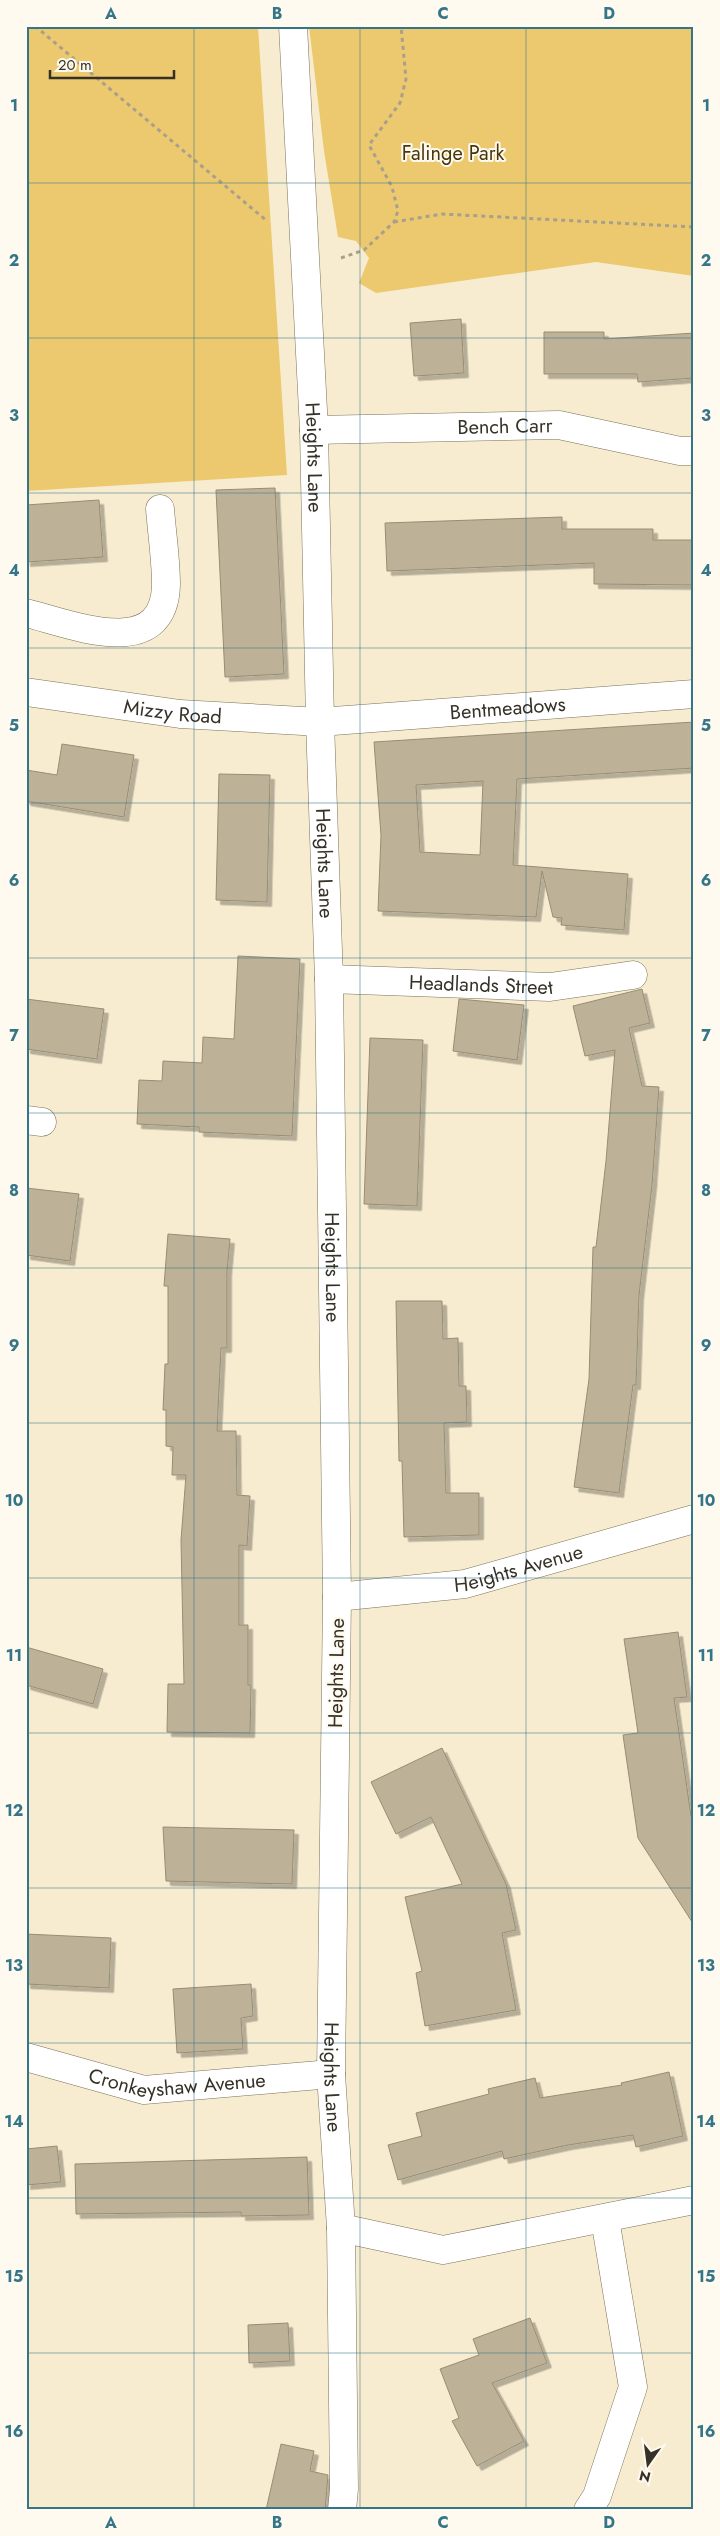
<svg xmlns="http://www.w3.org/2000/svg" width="720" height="2536" font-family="Jost,sans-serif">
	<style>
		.green { fill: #ecc96e }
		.building { fill: #bdb297; stroke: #978d73; fill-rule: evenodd; filter: url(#shadow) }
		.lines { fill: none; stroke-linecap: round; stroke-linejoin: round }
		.minor-casing { stroke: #7b7158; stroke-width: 29 }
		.path { stroke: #a8a08b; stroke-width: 3; stroke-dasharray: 4 4; stroke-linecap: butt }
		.minor { stroke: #fff; stroke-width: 28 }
		.grid { fill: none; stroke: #357589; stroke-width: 1; stroke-opacity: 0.55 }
		.labels { text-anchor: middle; stroke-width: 4; stroke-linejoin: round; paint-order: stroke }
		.park-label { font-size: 20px; fill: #46370c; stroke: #fffaef }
		.street-label { font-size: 20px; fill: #353126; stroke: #fffaef }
		.neatline { fill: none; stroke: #357589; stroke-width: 2 }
		.grid-label { font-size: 16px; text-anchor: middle; font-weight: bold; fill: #357589 }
	</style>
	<defs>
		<filter id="shadow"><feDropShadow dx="4.5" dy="4.5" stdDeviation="0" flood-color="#0004"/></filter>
	</defs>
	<rect width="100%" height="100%" fill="#f8ecd0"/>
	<!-- green -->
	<g class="green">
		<polygon points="26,26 258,26 287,475 26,491"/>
		<polygon points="309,26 694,26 694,276 596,262 376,293 359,283 369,258 356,241 338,237 324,151"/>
	</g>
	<!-- building -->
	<g class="building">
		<polygon points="461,319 464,373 414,376 410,323"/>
		<polygon points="544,332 604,332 604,339 694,333 694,378 638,382 637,374 544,374"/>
		<polygon points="275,488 284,674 225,677 216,490"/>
		<polygon points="99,500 103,557 26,562 26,505"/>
		<polygon points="562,517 562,529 653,529 653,540 694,540 694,585 594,584 594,563 387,571 385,523"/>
		<path d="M694,722V768L517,779L513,865L628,874L624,930L561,925L562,918L553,917L542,871L536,917L378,911L381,835L374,742ZM483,781L480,855L420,852L416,785Z"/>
		<polygon points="62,744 134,755 124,817 26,801 26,770 57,775"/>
		<polygon points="219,774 270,775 267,902 216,900"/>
		<polygon points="238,956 300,959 292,1136 199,1132 199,1127 137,1124 139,1080 162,1081 163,1061 202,1063 203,1037 234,1039"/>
		<polygon points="642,989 650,1023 629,1028 642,1086 659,1087 652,1185 639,1295 636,1385 633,1385 619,1493 574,1487 589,1379 593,1247 596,1247 606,1161 615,1050 585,1056 573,1006"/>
		<polygon points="26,999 104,1009 97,1059 26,1049"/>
		<polygon points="459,999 524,1005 517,1060 453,1051"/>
		<polygon points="370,1038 423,1040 417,1206 364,1204"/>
		<polygon points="26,1188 79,1194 70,1261 26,1255"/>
		<polygon points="168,1234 230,1239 227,1271 227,1348 221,1348 217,1431 236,1431 237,1495 250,1496 247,1546 239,1545 239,1625 248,1625 248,1685 251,1685 250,1733 167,1732 168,1684 184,1684 181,1540 186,1475 172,1475 173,1447 166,1446 166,1410 163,1410 165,1364 168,1364 168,1286 164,1286"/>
		<polygon points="396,1301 442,1301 443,1339 458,1338 459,1386 466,1386 467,1422 444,1423 446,1493 479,1493 479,1535 404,1537 402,1461 399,1461"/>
		<polygon points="678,1632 687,1697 674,1698 691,1816 694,1822 694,1925 638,1838 623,1735 638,1733 624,1639"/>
		<polygon points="26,1647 103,1669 93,1704 26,1685"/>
		<polygon points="442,1748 506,1884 516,1930 502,1933 516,2010 425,2026 416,1973 422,1971 405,1897 462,1884 431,1817 396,1834 371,1782"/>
		<polygon points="163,1827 294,1830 292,1884 166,1881"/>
		<polygon points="26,1934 111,1938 109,1988 26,1984"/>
		<polygon points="251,1984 253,2016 241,2018 243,2049 177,2053 173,1989"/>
		<polygon points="669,2072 683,2136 636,2147 633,2135 568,2145 504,2159 502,2151 398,2180 388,2145 422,2136 416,2113 489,2094 488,2089 535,2078 540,2098 622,2085 621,2083"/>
		<polygon points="57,2146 61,2182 26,2185 26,2149"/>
		<polygon points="307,2157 309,2215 241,2216 241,2212 76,2214 75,2164"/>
		<polygon points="530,2318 547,2363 492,2383 524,2441 477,2466 452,2421 459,2418 440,2369 479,2355 473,2339"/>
		<polygon points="288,2323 290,2361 249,2363 248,2325"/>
		<polygon points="281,2444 314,2451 310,2471 328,2475 325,2510 266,2510"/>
	</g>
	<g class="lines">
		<defs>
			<g id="minor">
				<path id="s1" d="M293,26L314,430L320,722L329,979L337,1597L331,2074L341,2228L344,2489L342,2510"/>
				<path id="s2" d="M314,430L559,425L680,451H694"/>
				<path d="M26,613C71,624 164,663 166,585C166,560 162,534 160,509"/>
				<path id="s3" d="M26,692L180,714L320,722L694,694"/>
				<path id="s4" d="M329,979L550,987L633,975"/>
				<polyline points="26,1120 42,1122"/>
				<path id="s5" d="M337,1597L465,1584L694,1519"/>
				<path id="s6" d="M26,2057L144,2090L331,2074"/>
				<polyline points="341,2228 443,2250 694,2200"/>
				<polyline points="588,2510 597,2496 633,2387 605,2219"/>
			</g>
		</defs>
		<!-- minor casing -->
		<use href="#minor" class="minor-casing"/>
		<!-- path -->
		<g class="path">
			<polyline points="35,26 267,221"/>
			<polyline points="394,222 442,214 694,227"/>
			<polyline points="341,258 364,250 394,222 398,211 392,187 369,145 400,103 406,79 401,26"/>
		</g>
		<!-- minor -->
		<use href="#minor" class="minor"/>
	</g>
	<!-- grid -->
	<path class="grid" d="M194,26V2510M360,26V2510M526,26V2510M26,183H694M26,338H694M26,493H694M26,648H694M26,803H694M26,958H694M26,1113H694M26,1268H694M26,1423H694M26,1578H694M26,1733H694M26,1888H694M26,2043H694M26,2198H694M26,2353H694"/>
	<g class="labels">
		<!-- park labels -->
		<g class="park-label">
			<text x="453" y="160">Falinge Park</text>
		</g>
		<!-- street labels -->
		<g class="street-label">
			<text dy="7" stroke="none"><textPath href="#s2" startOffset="191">Bench Carr</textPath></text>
			<text dy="7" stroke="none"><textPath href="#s1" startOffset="432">Heights Lane</textPath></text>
			<text dy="7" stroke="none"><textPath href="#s3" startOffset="484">Bentmeadows</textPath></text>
			<text dy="7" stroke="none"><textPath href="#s3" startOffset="148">Mizzy Road</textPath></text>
			<text dy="7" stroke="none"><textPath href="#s1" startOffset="838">Heights Lane</textPath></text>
			<text dy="7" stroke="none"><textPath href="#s4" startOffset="152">Headlands Street</textPath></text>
			<text dy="7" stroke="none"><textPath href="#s1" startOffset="1242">Heights Lane</textPath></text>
			<text dy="7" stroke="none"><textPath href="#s5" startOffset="184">Heights Avenue</textPath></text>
			<text transform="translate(336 1673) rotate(-89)" y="7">Heights Lane</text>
			<text dy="7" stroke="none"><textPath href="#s6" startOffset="155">Cronkeyshaw Avenue</textPath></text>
			<text dy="7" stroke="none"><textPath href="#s1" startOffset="2052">Heights Lane</textPath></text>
		</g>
	</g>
	<!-- border -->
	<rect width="720" height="2536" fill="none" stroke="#fffaef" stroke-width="55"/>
	<!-- north arrow -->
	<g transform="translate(648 2464) rotate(194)" stroke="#fffaef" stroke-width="4" paint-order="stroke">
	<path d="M0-4L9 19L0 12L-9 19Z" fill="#353126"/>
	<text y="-8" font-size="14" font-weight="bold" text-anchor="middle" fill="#353126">N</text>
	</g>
	<!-- scale -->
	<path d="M50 70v8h124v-8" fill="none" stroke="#353126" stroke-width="2.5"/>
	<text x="58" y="70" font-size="15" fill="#353126" stroke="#fffaef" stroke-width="4" paint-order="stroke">20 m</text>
	<rect x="28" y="28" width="664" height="2480" class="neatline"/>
	<g class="grid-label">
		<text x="111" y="19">A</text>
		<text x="277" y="19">B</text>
		<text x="443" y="19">C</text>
		<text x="609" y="19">D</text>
		<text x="14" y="111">1</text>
		<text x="706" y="111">1</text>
		<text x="14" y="266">2</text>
		<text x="706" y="266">2</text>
		<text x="14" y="421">3</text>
		<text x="706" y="421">3</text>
		<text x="14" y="576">4</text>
		<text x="706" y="576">4</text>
		<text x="14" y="731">5</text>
		<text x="706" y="731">5</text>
		<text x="14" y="886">6</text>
		<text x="706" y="886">6</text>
		<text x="14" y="1041">7</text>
		<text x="706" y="1041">7</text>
		<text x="14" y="1196">8</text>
		<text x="706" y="1196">8</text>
		<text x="14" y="1351">9</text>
		<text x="706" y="1351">9</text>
		<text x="14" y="1506">10</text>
		<text x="706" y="1506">10</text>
		<text x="14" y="1661">11</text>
		<text x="706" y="1661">11</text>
		<text x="14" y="1816">12</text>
		<text x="706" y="1816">12</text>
		<text x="14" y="1971">13</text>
		<text x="706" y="1971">13</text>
		<text x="14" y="2127">14</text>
		<text x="706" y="2127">14</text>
		<text x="14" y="2282">15</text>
		<text x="706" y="2282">15</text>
		<text x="14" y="2437">16</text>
		<text x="706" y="2437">16</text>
		<text x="111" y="2528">A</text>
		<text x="277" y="2528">B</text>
		<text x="443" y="2528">C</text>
		<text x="609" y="2528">D</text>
	</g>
</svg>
